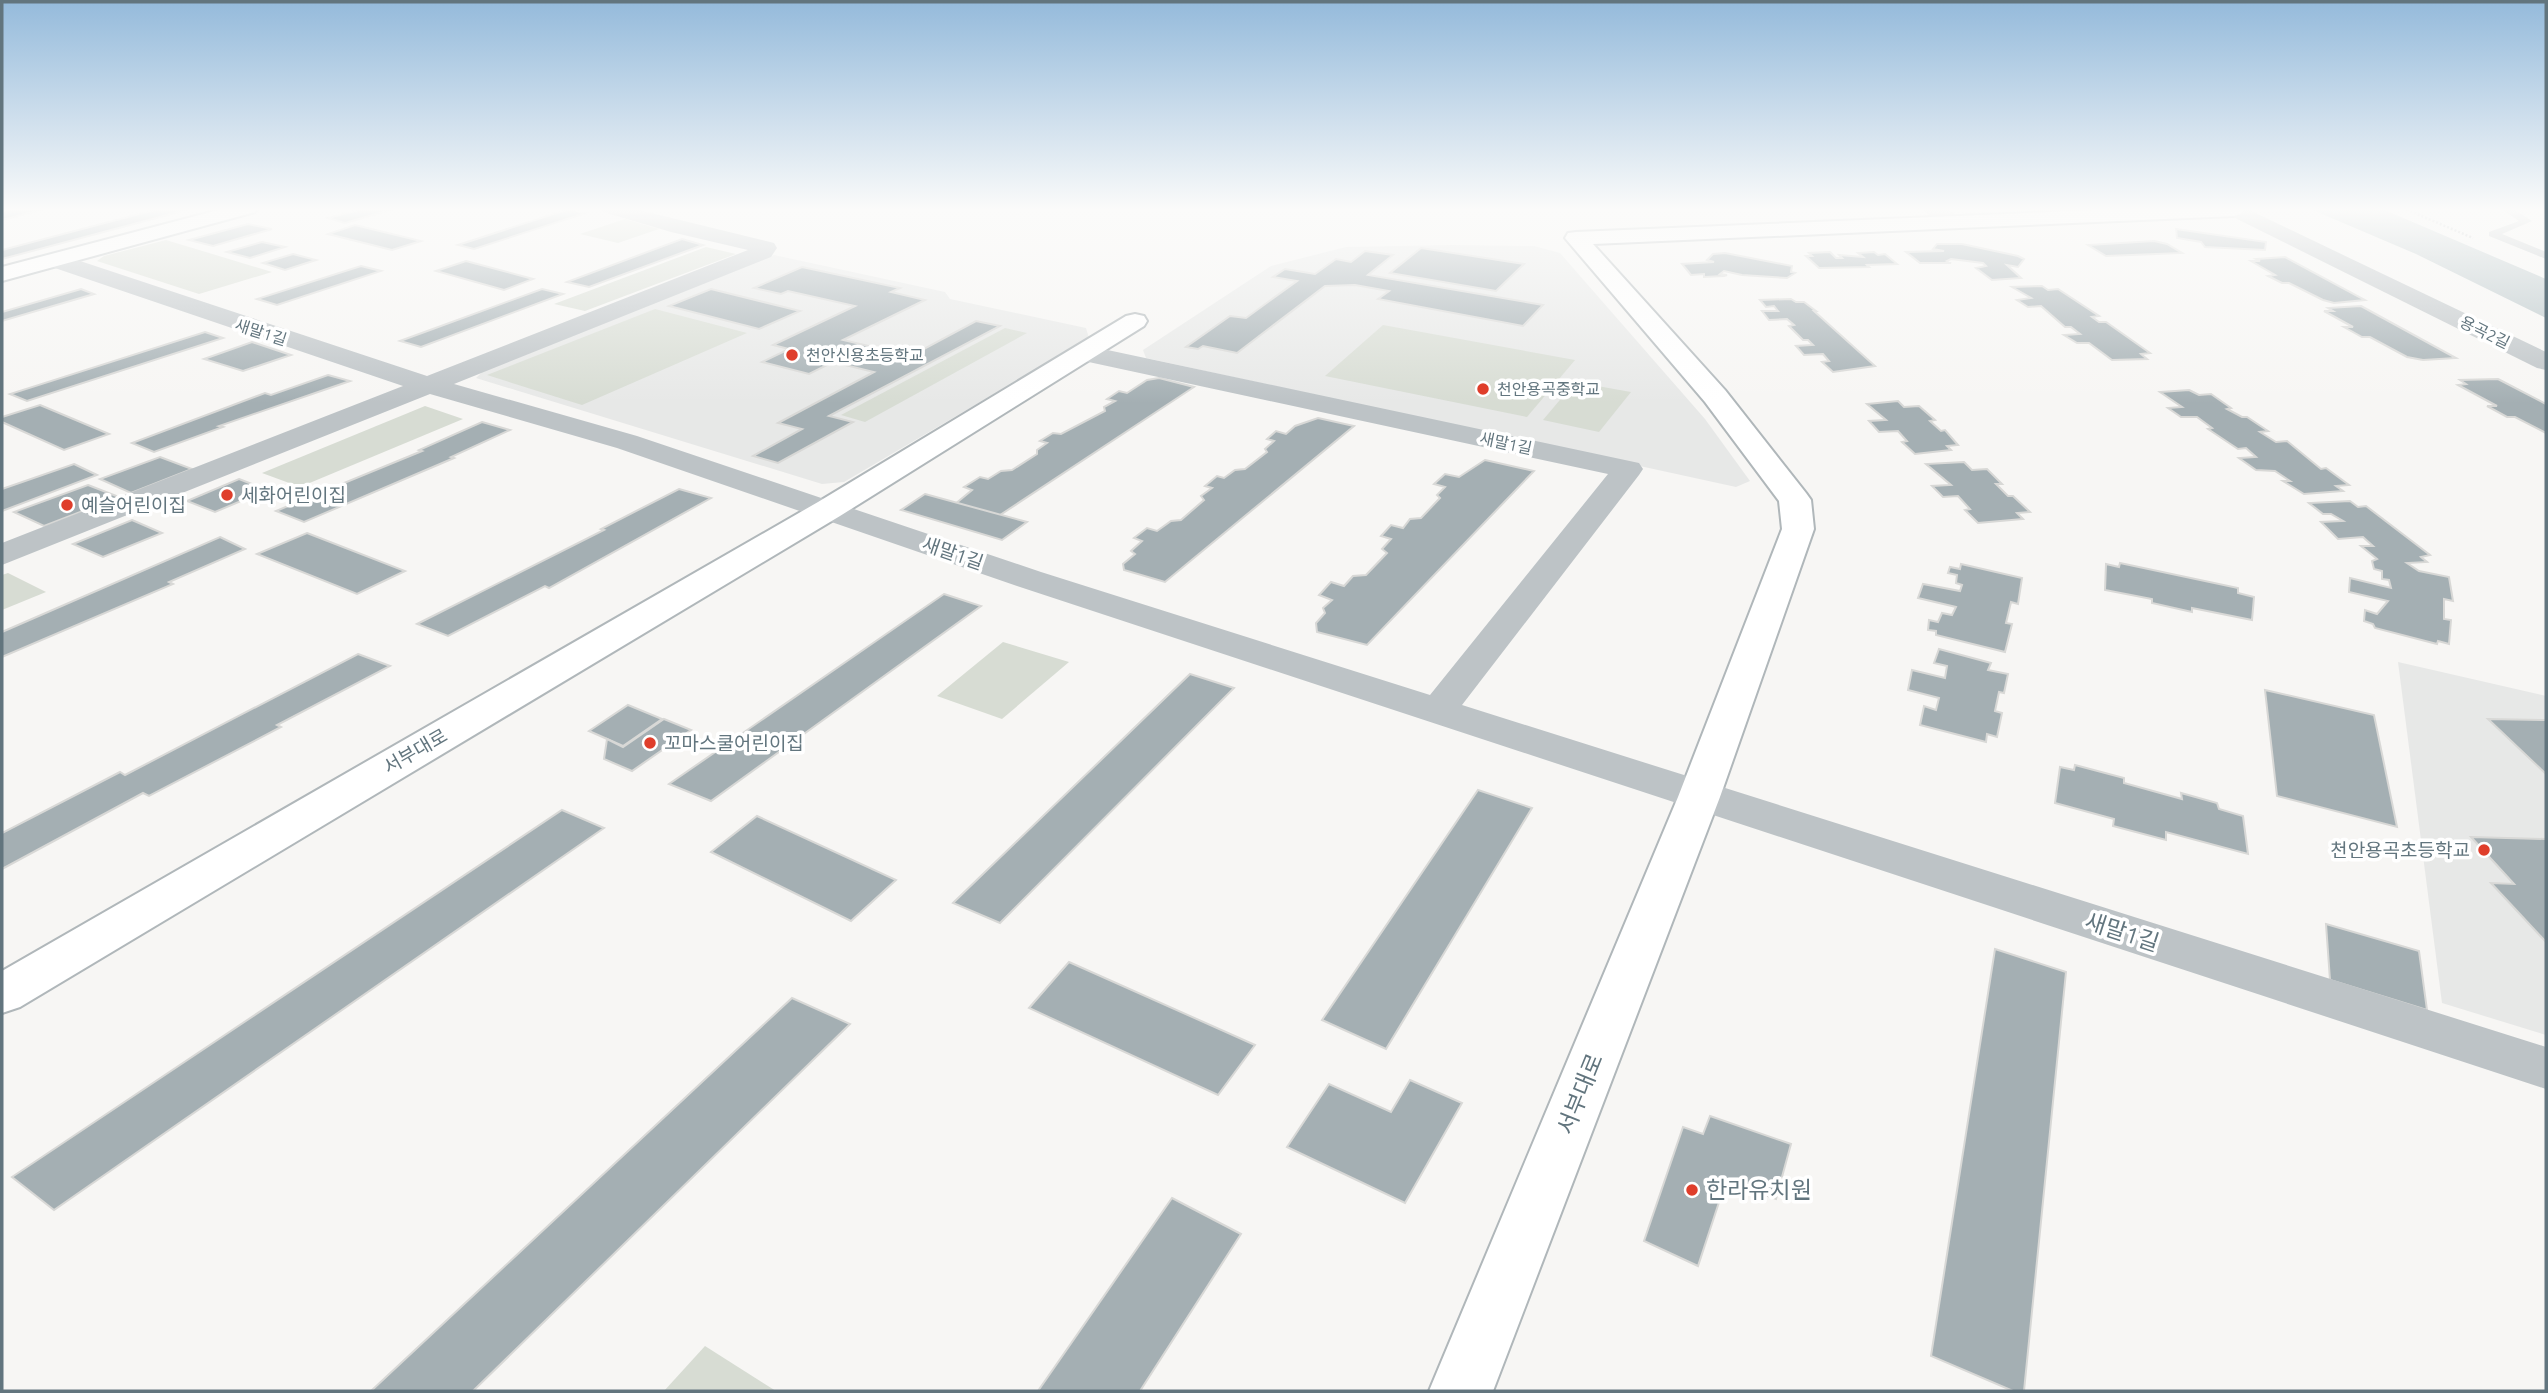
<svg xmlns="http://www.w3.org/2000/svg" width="2548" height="1393" font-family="Ubuntu,'Noto Sans KR',sans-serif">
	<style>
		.built { fill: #e7e8e7 }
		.green { fill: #d7dcd3 }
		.water { fill: #b7c4c7 }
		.building { fill: #a4afb3; stroke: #d8d8d6; stroke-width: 2 }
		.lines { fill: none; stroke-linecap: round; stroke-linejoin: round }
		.secondary-casing { stroke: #b0b7ba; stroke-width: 4 }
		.path { stroke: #babdbf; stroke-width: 2.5; stroke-dasharray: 2 2; stroke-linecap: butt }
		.lane { fill: #bdc3c6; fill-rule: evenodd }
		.street { fill: #bdc3c6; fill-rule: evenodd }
		.secondary { fill: #fff; fill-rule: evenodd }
		.poi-dot { fill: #df3e2b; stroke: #fff; stroke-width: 2.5 }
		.labels { text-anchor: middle; stroke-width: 7; stroke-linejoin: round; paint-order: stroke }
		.far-street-label { font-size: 16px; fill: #62757e; stroke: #fff }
		.far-poi-label { font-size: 16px; fill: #62757e; stroke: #fff; text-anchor: start }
		.poi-label { font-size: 19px; fill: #62757e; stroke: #fff; text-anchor: start }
		.street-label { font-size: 19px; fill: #62757e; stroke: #fff }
		.near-street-label { font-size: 23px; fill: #62757e; stroke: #fff }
		.near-poi-label { font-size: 23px; fill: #62757e; stroke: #fff; text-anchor: start }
	</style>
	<rect width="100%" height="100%" fill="#f7f6f4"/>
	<!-- built -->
	<g class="built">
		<polygon points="1452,245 1534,246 1560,253 1705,419 1750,481 1736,487 1146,358 1143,350 1271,266 1346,247"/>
		<polygon points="774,255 945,292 950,299 1086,328 1089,338 844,482 822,484 476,378 482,372"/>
		<polygon points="2398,662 2546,696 2546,1035 2442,1003"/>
	</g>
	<!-- green -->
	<g class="green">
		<polygon points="625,219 659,229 618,243 580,234"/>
		<polygon points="166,240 272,272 199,294 97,261 104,256"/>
		<polygon points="706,247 736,254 585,311 554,304"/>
		<polygon points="655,309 747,333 582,405 487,375"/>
		<polygon points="1383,325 1575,360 1527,417 1325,376"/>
		<polygon points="1005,328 1027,333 865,422 841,415"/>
		<polygon points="1575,382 1631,392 1599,432 1543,420"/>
		<polygon points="425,406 463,419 300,487 262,473"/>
		<polygon points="8,573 46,592 2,610 2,575"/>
		<polygon points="1003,642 1069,662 1002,719 937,696"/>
		<polygon points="705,1346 776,1391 664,1391"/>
	</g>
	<!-- water -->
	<polygon class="water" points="2308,208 2380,208 2546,279 2546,318 2416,254"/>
	<!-- building -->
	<g class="building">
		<polygon points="17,208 50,208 2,220 2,211"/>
		<polygon points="162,208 194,208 2,259 2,250"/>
		<polygon points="366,208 398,208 345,223 328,218"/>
		<polygon points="569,209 586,213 474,249 458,245"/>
		<polygon points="248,224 272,229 213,246 189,240"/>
		<polygon points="355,225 421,241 392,250 328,234"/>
		<polygon points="2176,229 2266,242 2265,250 2205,247 2201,242 2177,238"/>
		<polygon points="682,239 703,245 589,287 567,282"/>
		<polygon points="2154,241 2167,244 2182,253 2106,256 2088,245"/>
		<polygon points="262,242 285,247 250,258 227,252"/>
		<polygon points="1937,244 1962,244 2018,256 2024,259 2018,267 2007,265 2021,278 1992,280 1976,268 1986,266 1983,263 1951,259 1947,261 1951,263 1920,263 1906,252 1944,251 1933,249"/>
		<polygon points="1421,248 1524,264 1496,291 1390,273"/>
		<polygon points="1365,251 1393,255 1368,275 1543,305 1523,326 1378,299 1389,291 1355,285 1325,286 1237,353 1203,346 1198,349 1186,347 1230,316 1246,318 1297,281 1273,277 1285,269 1315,274 1336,259 1351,262"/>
		<polygon points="1830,252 1836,258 1842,258 1839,255 1863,257 1858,253 1874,252 1878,255 1885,254 1897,264 1867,265 1869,267 1819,268 1806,256 1812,256 1809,253"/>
		<polygon points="1725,253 1792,266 1791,272 1795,273 1787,278 1742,275 1724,271 1720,274 1727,275 1724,276 1704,277 1704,274 1691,275 1682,264 1714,262 1707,260 1713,254"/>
		<polygon points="293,254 316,260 285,270 263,263"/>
		<polygon points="2285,257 2365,300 2334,303 2323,300 2289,283 2282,283 2268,276 2275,275 2251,261 2260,261 2256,259"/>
		<polygon points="466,261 533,279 504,290 436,271"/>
		<polygon points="361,266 381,271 277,305 257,299"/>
		<polygon points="802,267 900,288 891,292 925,300 843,340 911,356 976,321 1000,326 829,416 853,422 778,463 753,456 802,429 778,423 874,372 833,362 809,374 762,362 789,349 773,345 855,306 788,291 781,294 754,288"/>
		<polygon points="2042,286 2048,290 2058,289 2099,316 2092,317 2099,322 2106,322 2150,353 2141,354 2147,359 2112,360 2089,343 2077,343 2064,335 2080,334 2071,327 2065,327 2041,306 2028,307 2017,300 2031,298 2012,287"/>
		<polygon points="81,289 94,294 2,321 2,312"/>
		<polygon points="542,289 563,294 421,347 400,341"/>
		<polygon points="711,289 800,311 759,329 669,306"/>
		<polygon points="1791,299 1796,302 1804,302 1816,311 1814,311 1875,366 1833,372 1822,362 1829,361 1823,354 1804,355 1796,346 1813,345 1808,340 1803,340 1789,326 1794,325 1787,319 1769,320 1762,311 1778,311 1774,306 1766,307 1760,300"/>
		<polygon points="2361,306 2456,358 2423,360 2407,357 2370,337 2362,337 2344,327 2353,327 2324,311 2333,311 2328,308"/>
		<polygon points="205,332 223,338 27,401 10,394"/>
		<polygon points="252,342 291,355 243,371 204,359"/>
		<polygon points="328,375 350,381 219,426 223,427 154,452 132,443 265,393 271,395"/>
		<polygon points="1159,378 1194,387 985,525 951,515 949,509 972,490 964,487 980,477 988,479 1001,471 1012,470 1037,454 1037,450 1047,443 1040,441 1053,433 1061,434 1105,411 1104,407 1115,401 1107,399 1119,391 1127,393 1147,380"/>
		<polygon points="2498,379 2546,404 2546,433 2515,417 2507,417 2487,406 2497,406 2458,385 2466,384 2460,380"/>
		<polygon points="2189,390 2199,395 2211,394 2231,408 2227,409 2242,417 2247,417 2268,431 2260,432 2276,442 2287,441 2321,469 2326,468 2349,485 2336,486 2343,491 2304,494 2283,481 2290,481 2275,471 2256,470 2239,458 2256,457 2246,448 2238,449 2208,429 2212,428 2197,417 2181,417 2168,408 2182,407 2160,392"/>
		<polygon points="1898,401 1904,407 1919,406 1935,420 1930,421 1941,431 1945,430 1958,445 1947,446 1951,450 1915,454 1902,442 1907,441 1898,431 1879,432 1869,421 1886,420 1867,404"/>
		<polygon points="40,405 109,434 64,450 2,422 2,417"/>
		<polygon points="1318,418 1354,426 1165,582 1124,570 1123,564 1135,554 1131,551 1142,541 1134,538 1147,528 1157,531 1171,521 1181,520 1204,500 1201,496 1212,488 1205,486 1217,476 1224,478 1235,470 1245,469 1267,452 1265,449 1274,441 1267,439 1276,431 1286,434 1295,426"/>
		<polygon points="482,422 510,430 451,457 454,458 304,522 276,511 422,451 419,450"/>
		<polygon points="160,457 192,469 131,493 100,479"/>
		<polygon points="1485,460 1534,471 1367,645 1317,632 1316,623 1325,613 1323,608 1332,600 1319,595 1331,582 1344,586 1353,576 1366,575 1387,553 1382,549 1391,539 1381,536 1391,525 1403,528 1410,519 1421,518 1440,498 1437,495 1445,487 1434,484 1445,474 1459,477"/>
		<polygon points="1964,462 1972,470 1987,469 2002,484 1996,484 2008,496 2013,496 2030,512 2017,513 2023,519 1978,523 1965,510 1970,509 1958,496 1943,497 1932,486 1951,485 1926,464"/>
		<polygon points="74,464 97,475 2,511 2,489"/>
		<polygon points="239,479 267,490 215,512 187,501"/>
		<polygon points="88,485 119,497 44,526 14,512"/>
		<polygon points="679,489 711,498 549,588 545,586 448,636 417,624 604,530 601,529"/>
		<polygon points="925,494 1027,522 1002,540 901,510"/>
		<polygon points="2350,501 2358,507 2366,506 2430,555 2421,557 2427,562 2407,563 2419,571 2449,577 2453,601 2444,599 2444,619 2451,620 2449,644 2438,641 2437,644 2375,628 2373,624 2364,621 2365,610 2377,614 2388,601 2349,592 2350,578 2391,588 2389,580 2382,579 2382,571 2374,569 2372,561 2377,559 2361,546 2373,546 2363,537 2338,539 2321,522 2343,521 2331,514 2323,514 2309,503"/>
		<polygon points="132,520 162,533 103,557 73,544"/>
		<polygon points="307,533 405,571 357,594 257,554"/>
		<polygon points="220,537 245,549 169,582 173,584 2,657 2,632"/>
		<polygon points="2120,563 2238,588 2238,593 2254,597 2252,620 2192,608 2192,612 2152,603 2152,599 2105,590 2106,564 2119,567"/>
		<polygon points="1961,564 2022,578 2018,604 2011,602 2006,623 2012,624 2005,652 1936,635 1936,631 1928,630 1929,620 1938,622 1942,613 1952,615 1956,607 1918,598 1923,584 1960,591 1962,585 1956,583 1957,575 1948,573 1950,567 1960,569"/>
		<polygon points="944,594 981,606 711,801 669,784"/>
		<polygon points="1939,649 1991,663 1988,670 2008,674 2004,693 1999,692 1995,711 2002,713 1997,737 1987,734 1986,742 1920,725 1924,706 1936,710 1939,698 1908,690 1912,670 1945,678 1947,666 1934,663"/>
		<polygon points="358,654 390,666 277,725 281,727 149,796 143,793 2,869 2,833 120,772 125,775"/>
		<polygon points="1190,674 1234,688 1000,923 953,903"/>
		<polygon points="2265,690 2374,715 2397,827 2277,796"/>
		<polygon points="628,705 662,719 623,746 589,731"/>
		<polygon points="664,719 691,730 632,771 604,759 607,739 623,747"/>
		<polygon points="2488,719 2546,720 2546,774"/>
		<polygon points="2075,765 2124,778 2124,783 2182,799 2181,793 2217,803 2219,809 2243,816 2248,854 2166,832 2166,840 2113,826 2114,819 2055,803 2060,767 2074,770"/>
		<polygon points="1478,790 1532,808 1386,1049 1322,1020"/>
		<polygon points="562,810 604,828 54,1210 12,1177"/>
		<polygon points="757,816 896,880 851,921 711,852"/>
		<polygon points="2471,837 2546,839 2546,942 2491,883 2514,884"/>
		<polygon points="2326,924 2419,951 2427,1010 2330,980"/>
		<polygon points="1995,949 2066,972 2024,1391 2013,1391 1931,1356"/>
		<polygon points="1069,962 1255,1045 1218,1095 1029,1008"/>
		<polygon points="792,998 850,1024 473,1391 371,1391"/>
		<polygon points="1410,1080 1462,1103 1405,1203 1287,1147 1329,1084 1391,1112"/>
		<polygon points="1710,1116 1791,1144 1776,1199 1726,1181 1698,1266 1644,1241 1683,1127 1703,1134"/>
		<polygon points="1172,1198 1241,1234 1140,1391 1038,1391"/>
	</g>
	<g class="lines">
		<defs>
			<g id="secondary">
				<polygon points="226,208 258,208 255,212 2,281 2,267"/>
				<polygon points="2146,208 2243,208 2244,210 2241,214 2234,216 1593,244 1725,390 1806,493 1811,500 1814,529 1720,797 1493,1391 1429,1391 1678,797 1782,529 1779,501 1705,402 1565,238 1568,233 1576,232"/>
				<polygon points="1135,314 1144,316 1147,321 1144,326 840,516 20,1007 2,1013 2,971 818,502 1126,316"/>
			</g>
		</defs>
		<!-- secondary casing -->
		<use href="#secondary" class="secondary-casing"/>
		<!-- path -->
		<polyline class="path" points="2403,208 2473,238"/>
		<!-- lane -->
		<polygon class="lane" points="2500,208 2512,208 2532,221 2502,234 2546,252 2546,259 2489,236 2489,232 2519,221"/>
		<!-- street -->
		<g class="street">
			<polygon points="600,208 631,208 774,243 777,248 771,257 454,384 637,436 1041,572 1430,695 1608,474 1084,361 1075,358 1071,353 1075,348 1084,345 1639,463 1643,469 1639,475 1462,705 2546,1047 2546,1089 1017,586 617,448 430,394 2,565 2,543 403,386 46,265 43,260 46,255 62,255 427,376 748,250 671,232 603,212"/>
			<path d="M1922,208H1946L1967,222L1964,226C1950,230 1931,219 1922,208Z"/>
			<polygon points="2220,208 2245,208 2546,352 2546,370 2537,368 2223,212"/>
		</g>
		<!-- secondary -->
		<use href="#secondary" class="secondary"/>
	</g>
	<!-- sky -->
	<linearGradient id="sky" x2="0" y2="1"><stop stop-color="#94badb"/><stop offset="0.52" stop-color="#fbfbfa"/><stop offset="1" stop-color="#fbfbfa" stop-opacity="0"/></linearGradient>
	<rect width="2548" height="403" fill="url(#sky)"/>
	<!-- markers -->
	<g class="poi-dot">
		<circle cx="792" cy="355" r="7"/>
		<circle cx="1483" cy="389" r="7"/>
		<circle cx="227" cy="495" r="7"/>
		<circle cx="67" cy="505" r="7"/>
		<circle cx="650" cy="743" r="7"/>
		<circle cx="2484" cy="850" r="7"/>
		<circle cx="1692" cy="1190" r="7"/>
	</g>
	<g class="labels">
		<!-- far-street labels -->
		<g class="far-street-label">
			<text transform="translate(261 332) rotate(18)" y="6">새말1길</text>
			<text transform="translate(2485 332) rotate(26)" y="6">용곡2길</text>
			<text transform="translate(1506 443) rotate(12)" y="6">새말1길</text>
		</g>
		<!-- far-poi labels -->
		<g class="far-poi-label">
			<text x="806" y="361">천안신용초등학교</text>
			<text x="1497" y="395">천안용곡중학교</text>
		</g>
		<!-- poi labels -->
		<g class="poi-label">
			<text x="241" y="502">세화어린이집</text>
			<text x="81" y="512">예슬어린이집</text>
			<text x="664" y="750">꼬마스쿨어린이집</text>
			<text x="2470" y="857" text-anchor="end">천안용곡초등학교</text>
		</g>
		<!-- street labels -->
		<g class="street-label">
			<text transform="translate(953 553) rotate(19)" y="7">새말1길</text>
			<text transform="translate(415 751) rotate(-30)" y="7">서부대로</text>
		</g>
		<!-- near-street labels -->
		<g class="near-street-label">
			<text transform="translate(2122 932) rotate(18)" y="8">새말1길</text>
			<text transform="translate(1580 1094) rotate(-68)" y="8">서부대로</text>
		</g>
		<!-- near-poi labels -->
		<g class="near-poi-label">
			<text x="1706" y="1198">한라유치원</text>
		</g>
	</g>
	<!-- border -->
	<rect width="2548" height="1393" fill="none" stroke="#62757e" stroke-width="7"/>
</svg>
